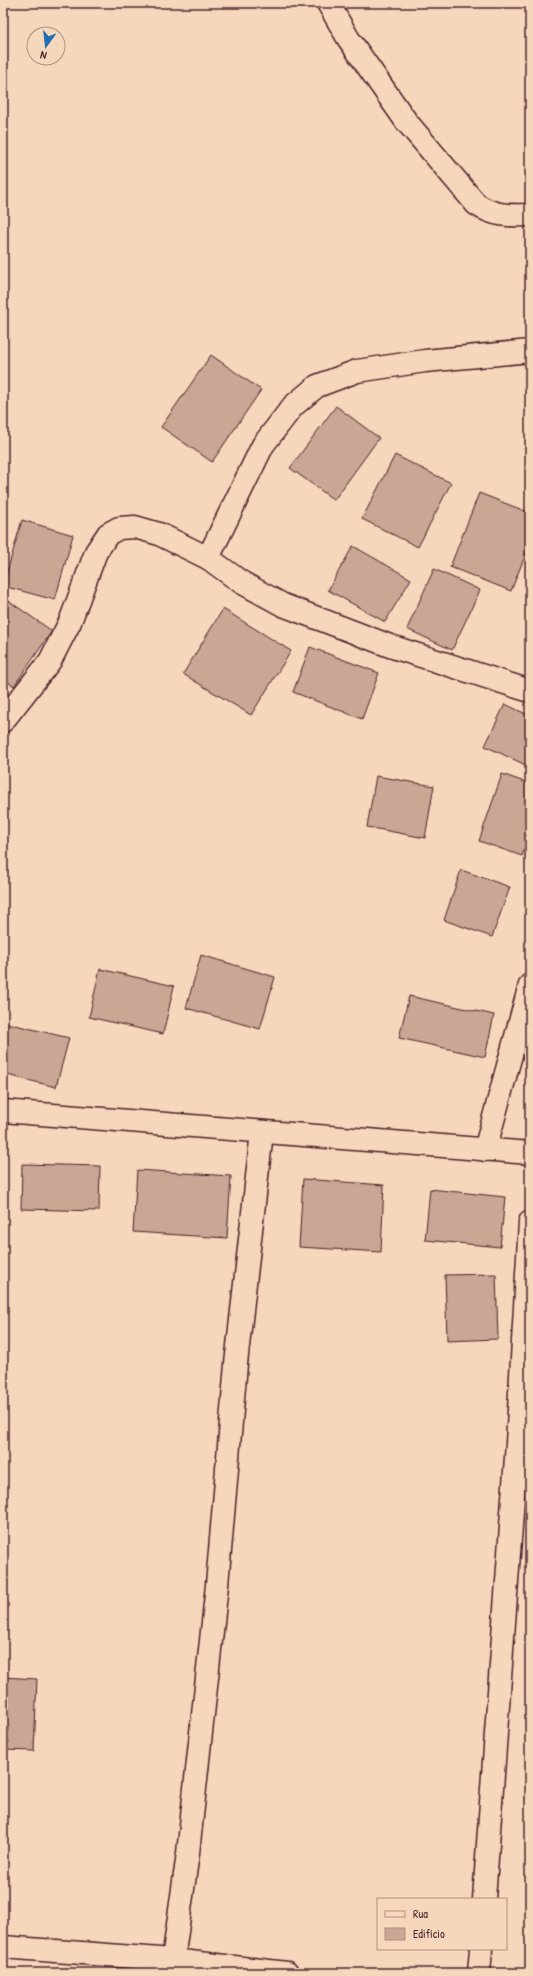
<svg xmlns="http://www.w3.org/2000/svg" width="533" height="1976" font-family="'Patrick Hand',sans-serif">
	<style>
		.building { fill: #c8a795; stroke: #4a1f2b }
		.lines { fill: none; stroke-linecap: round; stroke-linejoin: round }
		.minor-casing { stroke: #4a1f2b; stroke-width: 25 }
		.minor { stroke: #f5d8bb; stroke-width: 22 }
	</style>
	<rect width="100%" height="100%" fill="#f5d8bb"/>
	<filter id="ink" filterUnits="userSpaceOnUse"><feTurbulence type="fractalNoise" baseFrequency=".025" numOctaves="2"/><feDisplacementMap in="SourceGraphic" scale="8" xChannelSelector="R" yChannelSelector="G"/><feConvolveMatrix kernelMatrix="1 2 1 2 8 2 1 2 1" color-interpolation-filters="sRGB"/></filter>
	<g filter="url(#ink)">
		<!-- building -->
		<g class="building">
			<polygon points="211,355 261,390 212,462 161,427"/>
			<polygon points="336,406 379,438 334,500 290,468"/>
			<polygon points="395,455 451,483 418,547 362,519"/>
			<polygon points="479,493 530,513 530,543 511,591 450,567"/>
			<polygon points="22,520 73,535 55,600 3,586"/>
			<polygon points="353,546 411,579 385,622 328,590"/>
			<polygon points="434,569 480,590 452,650 407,629"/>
			<polygon points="3,597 52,631 14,686 3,679"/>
			<polygon points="223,609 291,651 251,715 183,674"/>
			<polygon points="310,647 379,673 362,719 293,692"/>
			<polygon points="505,704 530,716 530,767 485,746"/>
			<polygon points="502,774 530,784 530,833 522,856 479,841"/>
			<polygon points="376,776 434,786 425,838 367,827"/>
			<polygon points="461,870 510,887 492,937 444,920"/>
			<polygon points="201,955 275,977 260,1029 186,1008"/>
			<polygon points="100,969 174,986 163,1034 89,1017"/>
			<polygon points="409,996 494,1015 485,1057 399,1038"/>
			<polygon points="3,1022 69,1038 56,1087 3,1074"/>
			<polygon points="22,1164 100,1166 99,1211 21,1209"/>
			<polygon points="137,1170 231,1176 227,1238 133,1232"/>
			<polygon points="303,1179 384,1185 381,1252 299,1247"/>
			<polygon points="430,1189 505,1197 500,1247 425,1240"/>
			<polygon points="496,1274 498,1339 447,1341 445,1275"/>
			<polygon points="3,1677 37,1679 34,1751 3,1750"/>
		</g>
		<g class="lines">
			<defs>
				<g id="minor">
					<path d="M328,3L348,38L406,121L476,204C493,216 510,216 530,215"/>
					<polyline points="208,558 263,445 293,406 317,386 357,371 425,361 530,351"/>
					<polyline points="3,721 50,661 70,622 96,552 108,534 119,528 135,527 159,534 208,558 241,582 283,605 390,646 530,691"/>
					<polyline points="3,1111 530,1153"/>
					<polyline points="485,1150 530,985"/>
					<polyline points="484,1899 517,1443 530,1222"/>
					<polyline points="3,1947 173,1960 287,1973"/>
					<polyline points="173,1960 188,1853 217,1585 236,1364 262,1132"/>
					<polyline points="479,1973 481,1949"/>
				</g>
			</defs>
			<!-- minor casing -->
			<use href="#minor" class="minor-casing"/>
			<!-- minor -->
			<use href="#minor" class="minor"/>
		</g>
	</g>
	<!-- margin -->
	<rect width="533" height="1976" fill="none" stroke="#f5d8bb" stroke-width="16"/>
	<rect x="8" y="8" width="517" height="1960" fill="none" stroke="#4a1f2b" stroke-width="1.5" filter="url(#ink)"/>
	<!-- legend -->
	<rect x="377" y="1898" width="130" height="52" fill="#f5d8bb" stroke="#b18e81"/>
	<rect x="385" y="1911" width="20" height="6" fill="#f5d8bb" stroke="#b18e81"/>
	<text x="413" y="1918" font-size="12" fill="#4a1f2b">Rua</text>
	<rect x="385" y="1928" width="20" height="12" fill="#c8a795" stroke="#b18e81"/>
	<text x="413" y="1938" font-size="12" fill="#4a1f2b">Edifício</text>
	<!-- north arrow -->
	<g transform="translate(46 46) rotate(195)"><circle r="19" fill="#f5d8bb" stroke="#b18e81"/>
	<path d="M0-3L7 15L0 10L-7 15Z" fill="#1f6fb2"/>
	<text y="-6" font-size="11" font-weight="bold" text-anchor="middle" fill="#4a1f2b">N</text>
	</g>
</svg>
